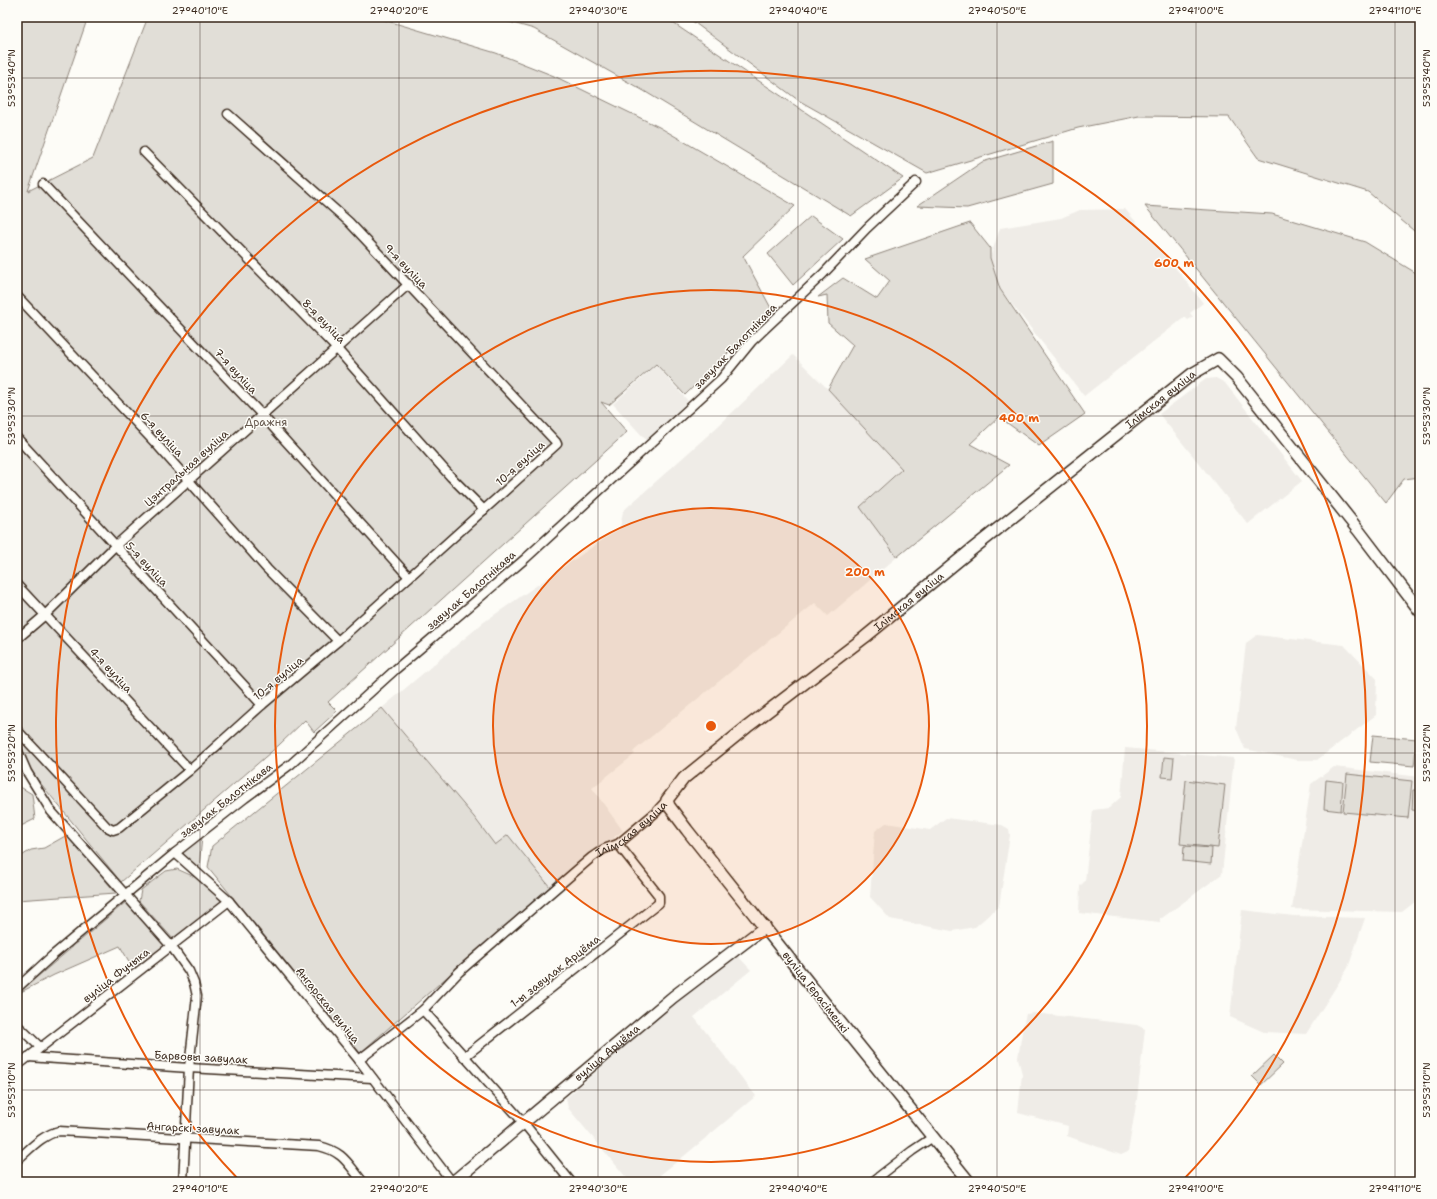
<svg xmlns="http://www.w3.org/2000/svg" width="1437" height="1199" font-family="'Shantell Sans',sans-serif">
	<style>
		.built { fill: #efece7 }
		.green { fill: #e1ded7; stroke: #8e847a }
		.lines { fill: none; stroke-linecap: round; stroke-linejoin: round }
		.street-casing { stroke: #3b2a1e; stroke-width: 11 }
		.secondary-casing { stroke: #3b2a1e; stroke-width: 14 }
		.street { stroke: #fdfcf7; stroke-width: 8 }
		.secondary { stroke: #fdfcf7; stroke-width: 11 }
		.ticks { fill: none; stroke: #3b2a1e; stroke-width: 1; stroke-opacity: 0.45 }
		.ring { fill: none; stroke: #e8590c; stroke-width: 2 }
		.labels { text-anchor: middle; stroke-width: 3; stroke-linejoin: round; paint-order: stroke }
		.street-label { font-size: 11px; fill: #3b2a1e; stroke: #fdfcf7 }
		.park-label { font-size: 11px; fill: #64574c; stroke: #fdfcf7 }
		.centre { fill: #e8590c; stroke: #fdfcf7; stroke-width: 2 }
		.ring-label { font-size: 12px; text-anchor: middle; font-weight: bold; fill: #e8590c; stroke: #fdfcf7; stroke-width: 3; stroke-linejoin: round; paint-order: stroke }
		.neatline { fill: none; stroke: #3b2a1e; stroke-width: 1.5 }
		.ticks-label { font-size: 10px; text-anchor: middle; fill: #3b2a1e }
	</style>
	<rect width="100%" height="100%" fill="#fdfcf7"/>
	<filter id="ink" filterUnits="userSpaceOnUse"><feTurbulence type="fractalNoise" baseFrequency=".025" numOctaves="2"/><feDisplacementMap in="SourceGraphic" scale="8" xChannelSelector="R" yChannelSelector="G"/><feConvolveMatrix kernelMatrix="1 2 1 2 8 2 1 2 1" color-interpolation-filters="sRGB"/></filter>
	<g filter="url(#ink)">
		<!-- built -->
		<g class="built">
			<polygon points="1125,209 1183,277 1203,303 1190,313 1193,317 1188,320 1185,317 1084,396 1000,289 990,258 1000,228 1061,218 1080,210"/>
			<polygon points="793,355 828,389 902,469 860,507 897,557 828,616 815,603 636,749 633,752 635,754 592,788 623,831 614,837 616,840 611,843 608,840 550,887 508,835 495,845 474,817 382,708 484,622 620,528 623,511 716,428"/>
			<polygon points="656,365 688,401 646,440 613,404"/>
			<polygon points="1216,378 1225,383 1302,481 1248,524 1159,414 1206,379"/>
			<polygon points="1257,635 1344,645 1377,679 1376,715 1317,760 1297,760 1245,749 1236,728 1246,643"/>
			<polygon points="1125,748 1234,758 1222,874 1162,918 1160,918 1160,922 1079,913 1080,886 1085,881 1093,810 1109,808 1121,797"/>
			<polygon points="1334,767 1420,777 1420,898 1402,912 1292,909 1311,784"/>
			<polygon points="946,818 1002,825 1009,829 1010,835 999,906 975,927 952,931 890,919 870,897 875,831 886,823 930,830"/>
			<polygon points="1242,910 1294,916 1365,918 1348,968 1306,1034 1264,1032 1230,1017"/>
			<polygon points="736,954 751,970 694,1017 756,1096 684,1156 660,1175 665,1182 630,1182 568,1108 566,1098 664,1013"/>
			<polygon points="1034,1013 1137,1025 1145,1029 1137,1099 1128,1152 1121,1155 1067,1136 1068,1126 1018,1113 1022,1074 1018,1058 1023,1026 1026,1014"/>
		</g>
		<!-- green -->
		<g class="green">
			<polygon points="17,17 88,17 28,191 93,158 148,17 374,17 496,53 554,76 659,127 795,206 743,256 772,310 685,395 656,364 609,405 601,402 627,432 328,702 337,711 314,732 305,720 279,745 121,882 33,774 21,772 17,775"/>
			<polygon points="492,17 664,17 903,178 851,216 644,91 534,29"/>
			<polygon points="687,17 1420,17 1420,236 1368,192 1258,158 1229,117 1139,116 1078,128 927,173 798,100"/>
			<polygon points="1053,141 1053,184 967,208 917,206 982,162"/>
			<polygon points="1145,206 1272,214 1365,242 1416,273 1420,277 1420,477 1404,479 1386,503"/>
			<polygon points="811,216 843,239 793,285 768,254"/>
			<polygon points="970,223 990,248 990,258 1000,289 1085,414 1039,446 999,417 970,444 1009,465 897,557 860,507 902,469 828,389 853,345 828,323 827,295 818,297 843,278 877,299 890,281 865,259"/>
			<polygon points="382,708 474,817 495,845 508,835 550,887 360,1053 208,867 212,846"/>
			<polygon points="1373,735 1417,739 1414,766 1370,762"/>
			<polygon points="1164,757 1174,758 1172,778 1162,777"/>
			<polygon points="1347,774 1412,781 1408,818 1343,812"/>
			<polygon points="1186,780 1225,785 1218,848 1180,844"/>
			<polygon points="1326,780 1343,782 1341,811 1324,809"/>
			<polygon points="17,785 32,794 35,819 17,828"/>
			<polygon points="1413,790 1420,790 1420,811 1412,810"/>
			<polygon points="67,835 116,893 17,900 17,859 31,850 44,848"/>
			<polygon points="202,836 199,868 184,855 183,852"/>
			<polygon points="1184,846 1212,848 1211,864 1183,861"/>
			<polygon points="177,869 197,878 222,901 174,940 139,901 141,890 166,871"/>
			<polygon points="127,901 167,944 134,970 120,946 54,975 17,994"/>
			<polygon points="1274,1055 1283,1064 1261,1085 1252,1076"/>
		</g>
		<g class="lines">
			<defs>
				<g id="street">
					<polyline points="144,152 336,348 451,477 484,510"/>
					<polyline points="43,184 262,415 409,577"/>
					<polyline points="17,296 159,447 267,569 338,641"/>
					<polyline points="17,438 262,705"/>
					<polyline points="17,585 190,770"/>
					<polyline points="17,639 45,615 115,546 409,284"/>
					<polyline points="17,730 107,827 113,830 119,828 190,770 262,705 338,641 557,444 556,442 349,222 228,114"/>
					<polyline points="17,749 27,772 51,811 171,946 189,971 194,983 197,996 189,1068 183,1182"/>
					<polyline points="175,853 229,901 359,1060 452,1182"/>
					<polyline points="17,988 52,956 175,853 245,798 291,764 396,669 526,558 721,379 752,341 823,274 867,228 916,182"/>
					<polyline points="423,1010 523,1122 571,1182"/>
					<polyline points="17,1025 40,1047"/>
					<polyline points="28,1057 189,1068 372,1078"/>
					<polyline points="464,1057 659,903 659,896 618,844"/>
					<path id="s1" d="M359,1060L423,1010L459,972L592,857L604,849L618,844L656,812L667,800"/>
					<polyline points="17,1066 229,901"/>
					<path d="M17,1160C30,1149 42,1135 59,1131L319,1146C344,1152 347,1163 363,1182"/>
					<polyline points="872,1182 912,1151 933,1137"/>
				</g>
				<g id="secondary">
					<path id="s2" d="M453,1182L673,997L765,927"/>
					<path id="s3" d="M969,1182L835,1016L687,830L669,806L667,800L684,778L747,727L865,637L970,551L1192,374L1218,359L1237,378L1359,531L1420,611"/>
				</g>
			</defs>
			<!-- street casing -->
			<use href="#street" class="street-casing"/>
			<!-- secondary casing -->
			<use href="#secondary" class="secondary-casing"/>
			<!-- street -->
			<use href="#street" class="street"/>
			<!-- secondary -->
			<use href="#secondary" class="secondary"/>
		</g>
	</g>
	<!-- ticks -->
	<path class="ticks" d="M200,17V1182M399,17V1182M598,17V1182M798,17V1182M997,17V1182M1196,17V1182M1395,17V1182M17,78H1420M17,416H1420M17,753H1420M17,1090H1420"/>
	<!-- distance rings -->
	<circle cx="711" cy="726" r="218" fill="#e8590c" fill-opacity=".12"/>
	<g class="ring">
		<circle cx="711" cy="726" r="218"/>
		<circle cx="711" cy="726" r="436"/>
		<path d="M240 1181A655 655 0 1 1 1182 1181"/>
	</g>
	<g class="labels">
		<!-- street labels -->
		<g class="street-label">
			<text transform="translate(406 266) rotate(46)" y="4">9-я вуліца</text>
			<text transform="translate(324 321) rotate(46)" y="4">8-я вуліца</text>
			<text transform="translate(735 346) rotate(-46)" y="4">завулак Балотнікава</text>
			<text transform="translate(236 371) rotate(47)" y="4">7-я вуліца</text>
			<text dy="4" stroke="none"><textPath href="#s3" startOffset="1124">Ілімская вуліца</textPath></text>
			<text transform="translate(162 434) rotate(47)" y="4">6-я вуліца</text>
			<text transform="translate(520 463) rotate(-42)" y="4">10-я вуліца</text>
			<text transform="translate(186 468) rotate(-42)" y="4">Цэнтральная вуліца</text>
			<text transform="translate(147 564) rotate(47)" y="4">5-я вуліца</text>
			<text transform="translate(471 590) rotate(-41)" y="4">завулак Балотнікава</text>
			<text dy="4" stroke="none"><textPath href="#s3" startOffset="801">Ілімская вуліца</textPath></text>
			<text transform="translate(111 670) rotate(47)" y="4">4-я вуліца</text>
			<text transform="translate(278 678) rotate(-40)" y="4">10-я вуліца</text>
			<text transform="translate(226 800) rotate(-38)" y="4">завулак Балотнікава</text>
			<text dy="4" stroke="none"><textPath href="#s1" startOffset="358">Ілімская вуліца</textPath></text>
			<text transform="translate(555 971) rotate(-38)" y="4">1-ы завулак Арцёма</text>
			<text transform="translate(116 975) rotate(-38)" y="4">вуліца Фучыка</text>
			<text transform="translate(816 992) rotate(52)" y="4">вуліца Герасіменкі</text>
			<text transform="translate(328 1005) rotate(51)" y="4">Ангарская вуліца</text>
			<text dy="4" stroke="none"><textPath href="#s2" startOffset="201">вуліца Арцёма</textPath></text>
			<text transform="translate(201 1057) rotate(3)" y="4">Барвовы завулак</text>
			<text transform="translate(193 1128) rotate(3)" y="4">Ангарскі завулак</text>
		</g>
		<!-- park labels -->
		<g class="park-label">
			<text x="266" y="426">Дражня</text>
		</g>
	</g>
	<circle cx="711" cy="726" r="6" class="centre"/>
	<g class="ring-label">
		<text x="1174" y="267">600 m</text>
		<text x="1019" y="422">400 m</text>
		<text x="865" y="576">200 m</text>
	</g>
	<!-- margin -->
	<rect width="1437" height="1199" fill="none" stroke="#fdfcf7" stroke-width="44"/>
	<rect x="22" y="22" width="1393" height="1155" class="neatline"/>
	<g class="ticks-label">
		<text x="200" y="14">27°40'10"E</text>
		<text x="399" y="14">27°40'20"E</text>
		<text x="598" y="14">27°40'30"E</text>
		<text x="798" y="14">27°40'40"E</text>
		<text x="997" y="14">27°40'50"E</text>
		<text x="1196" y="14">27°41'00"E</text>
		<text x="1395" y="14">27°41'10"E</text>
		<text transform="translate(11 78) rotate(-90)" y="4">53°53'40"N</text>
		<text transform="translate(1426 78) rotate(-90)" y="4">53°53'40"N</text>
		<text transform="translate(11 416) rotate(-90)" y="4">53°53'30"N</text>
		<text transform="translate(1426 416) rotate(-90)" y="4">53°53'30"N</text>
		<text transform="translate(11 753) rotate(-90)" y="4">53°53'20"N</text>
		<text transform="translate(1426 753) rotate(-90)" y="4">53°53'20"N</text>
		<text transform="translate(11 1090) rotate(-90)" y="4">53°53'10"N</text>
		<text transform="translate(1426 1090) rotate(-90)" y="4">53°53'10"N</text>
		<text x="200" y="1192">27°40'10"E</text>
		<text x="399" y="1192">27°40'20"E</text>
		<text x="598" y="1192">27°40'30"E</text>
		<text x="798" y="1192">27°40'40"E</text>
		<text x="997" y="1192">27°40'50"E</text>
		<text x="1196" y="1192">27°41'00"E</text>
		<text x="1395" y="1192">27°41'10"E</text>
	</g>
</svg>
